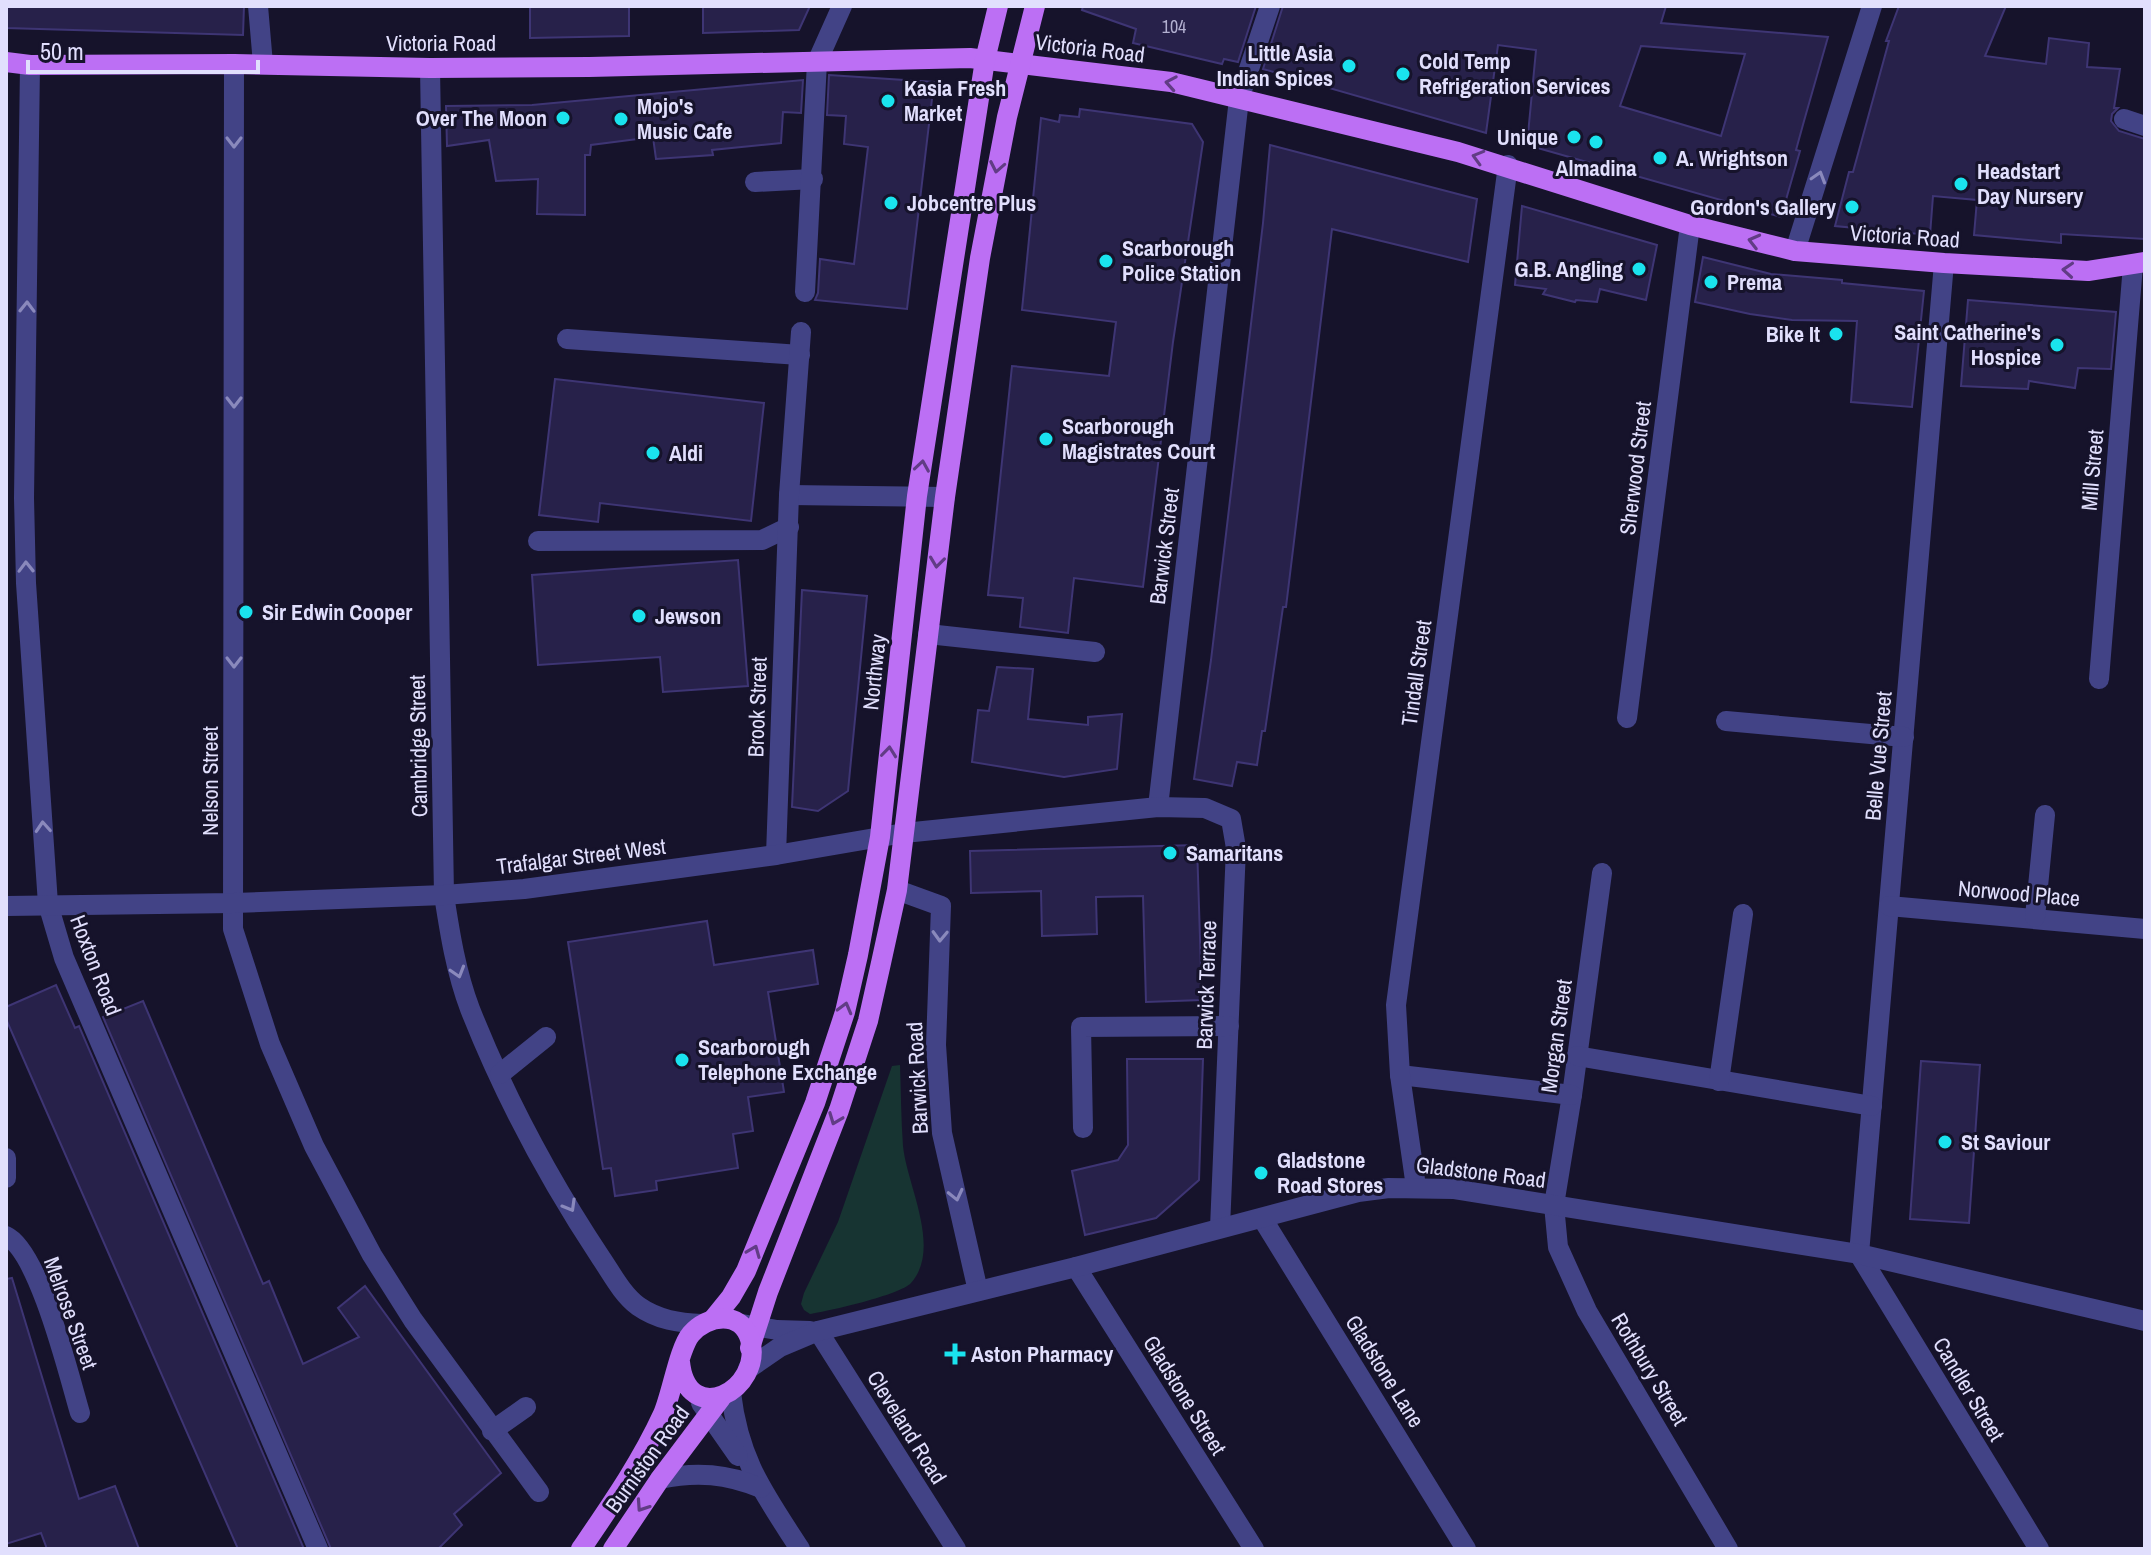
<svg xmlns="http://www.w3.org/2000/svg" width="2151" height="1555" font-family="'Archivo Narrow',sans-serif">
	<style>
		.green { fill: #173432 }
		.building { fill: #27214a; stroke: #3e3574; stroke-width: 2; fill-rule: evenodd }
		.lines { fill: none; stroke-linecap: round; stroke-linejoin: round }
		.minor { stroke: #424386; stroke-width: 20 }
		.major { stroke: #bc6ff4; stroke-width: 20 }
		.oneway { stroke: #613c85 }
		.oneway2 { stroke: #8a89bc }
		.poi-dot { fill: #1ae3ee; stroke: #16132b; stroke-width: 3 }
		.labels { text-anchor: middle; stroke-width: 6; stroke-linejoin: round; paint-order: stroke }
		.number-label { font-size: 18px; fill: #b2b0d0 }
		.street-label { font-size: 22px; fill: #e1dffd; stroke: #16132b }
		.poi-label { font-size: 22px; font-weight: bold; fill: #e1dffd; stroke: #16132b; text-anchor: start }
	</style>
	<rect width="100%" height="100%" fill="#16132b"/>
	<!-- green -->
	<path class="green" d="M900,1065C901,1092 901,1119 903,1146C907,1186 942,1248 911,1283C900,1295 829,1311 810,1314L804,1310L801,1304L804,1293L838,1222L892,1066Z"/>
	<!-- building -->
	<g class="building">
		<polygon points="6,6 244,6 243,35 6,28"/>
		<polygon points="530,6 629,6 629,36 530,38"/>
		<polygon points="703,6 810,6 799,30 703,33"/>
		<polygon points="1083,6 1256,6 1238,62 1224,59 1222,64 1133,43 1136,29 1082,10"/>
		<path d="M1283,6H1666L1661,23L1828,37L1804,121L1796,150L1800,151L1781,217L1527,145L1536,50L1498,45L1486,133L1263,69ZM1641,46L1745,54L1721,136L1620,106Z"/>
		<polygon points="1899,6 2006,6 1985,56 2046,64 2049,38 2089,43 2087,67 2120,69 2114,108 2118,108 2112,114 2111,121 2119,131 2145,139 2145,239 2061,234 2061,243 1974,235 1977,200 1933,196 1930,235 1835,226 1849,172 1853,172 1889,41 1886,41"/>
		<polygon points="829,75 934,82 907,309 815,300 818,293 820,259 854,264 868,147 844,144 846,116 827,115"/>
		<polygon points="803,80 801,113 783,112 781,143 712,150 713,155 656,159 653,137 591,145 590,155 585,155 585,215 537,214 538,179 496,181 489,140 447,146 446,106 532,105"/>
		<polygon points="1080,109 1192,124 1203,142 1173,342 1143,587 1074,578 1068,633 1020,627 1023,598 988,595 1012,366 1109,376 1116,322 1022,310 1041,118 1059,122 1060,115 1079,117"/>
		<polygon points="1270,145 1477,199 1468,262 1332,229 1286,607 1283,607 1265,731 1262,731 1257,765 1237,762 1232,786 1194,779 1211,660 1263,223"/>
		<polygon points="1522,206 1657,245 1646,300 1600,289 1597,302 1576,300 1575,302 1543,294 1546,289 1515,285"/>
		<polygon points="1703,257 1771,274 1842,280 1842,283 1924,291 1912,407 1851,402 1857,321 1792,320 1750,314 1695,302"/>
		<polygon points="1968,300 2116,312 2111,369 2078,368 2075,388 2029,381 2028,389 1961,386"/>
		<polygon points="555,379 764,403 751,521 600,503 598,522 539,515"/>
		<polygon points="738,560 748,686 663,692 660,657 538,665 532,575"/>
		<polygon points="802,590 867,596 848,791 818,811 792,807"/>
		<polygon points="997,667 1033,669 1028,719 1088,725 1088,717 1122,714 1117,769 1064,777 972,762 978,710 989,711"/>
		<polygon points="1197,845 1202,1000 1146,1002 1143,896 1096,897 1097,934 1042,936 1041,891 971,893 970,851"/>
		<polygon points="707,921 714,965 813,950 818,984 768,992 784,1092 748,1097 753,1131 733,1134 738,1168 656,1181 657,1190 615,1196 611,1168 603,1169 568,942"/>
		<polygon points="56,985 75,1028 79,1026 304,1549 238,1549 6,1019 6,1007"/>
		<polygon points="143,1001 263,1284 269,1281 303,1364 359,1337 338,1308 365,1286 501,1473 454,1514 462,1525 438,1549 331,1549 103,1017"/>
		<polygon points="1127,1059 1203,1059 1199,1180 1156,1218 1085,1235 1072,1171 1118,1160 1128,1145"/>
		<polygon points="1921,1061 1980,1065 1969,1223 1910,1219"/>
		<polygon points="12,1278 79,1499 115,1486 139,1549 47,1549 41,1533 6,1544 6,1279"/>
	</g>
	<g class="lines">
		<!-- minor -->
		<g class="minor">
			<polyline points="258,6 263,64"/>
			<polyline points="234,64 233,929 270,1044 314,1146 372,1255 413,1320 539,1492"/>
			<polyline points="30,65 24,498 26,583 48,904 64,958 318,1549"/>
			<path d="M430,68L444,895C450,934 456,972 470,1009C504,1095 550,1181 601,1258C612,1274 622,1294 638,1306C658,1320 679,1323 702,1324"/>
			<polyline points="2124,119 2145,126"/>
			<polyline points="755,182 813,179"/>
			<polyline points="1795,251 1872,6"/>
			<polyline points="1944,263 1859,1254 2039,1549"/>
			<polyline points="805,292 817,62 842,6"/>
			<polyline points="567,339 800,355"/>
			<polyline points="789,495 945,497"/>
			<polyline points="538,541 762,540 789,527"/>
			<polyline points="928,634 1095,652"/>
			<polyline points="2099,679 2133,265"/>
			<polyline points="1627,718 1690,225"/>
			<polyline points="1726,721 1904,737"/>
			<polyline points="1158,807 1239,99 1270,6"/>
			<polyline points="776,855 789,495 801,332"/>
			<polyline points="1602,873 1572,1095 1554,1205 1558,1247 1587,1311 1728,1549"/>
			<polyline points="897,890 941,906 936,1045 942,1133 978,1291"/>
			<polyline points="6,906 234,903 444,895 524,889 776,855 904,833 1158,807 1205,808 1231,819 1236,848 1220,1228"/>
			<polyline points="1889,906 2145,929"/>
			<polyline points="2035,917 2045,815"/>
			<polyline points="1577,1056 1872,1106"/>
			<polyline points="500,1074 546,1037"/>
			<polyline points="1400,1075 1572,1095"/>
			<polyline points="1719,1081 1743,914"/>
			<polyline points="1083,1128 1081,1027 1229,1026"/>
			<polyline points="6,1158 6,1178"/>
			<polyline points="1416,1187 1400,1075 1396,1005 1508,165"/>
			<polyline points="1262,1218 1466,1549"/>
			<path d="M6,1236C39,1251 69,1376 80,1413"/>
			<polyline points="1076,1267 1254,1549"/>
			<polyline points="742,1324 777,1330 810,1331"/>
			<polyline points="818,1331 956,1549"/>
			<polyline points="748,1369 780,1347 818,1331 1076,1267 1358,1192 1389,1188 1453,1189 1859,1254 2145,1321"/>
			<path d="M731,1393C739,1461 764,1493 800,1549"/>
			<polyline points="701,1403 738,1456"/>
			<polyline points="492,1431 526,1407"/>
			<path d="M660,1479C697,1471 727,1474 761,1488"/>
		</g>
		<!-- major -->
		<g class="major">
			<polyline points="6,62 30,65 234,64 430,68 589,67 970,58 1171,82 1458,152 1690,225 1795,251 1944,263 2088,271 2145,262"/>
			<polyline points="714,1318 731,1297 746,1271 815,1103 845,1012 858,955 880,837 917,496 985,60 998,6"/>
			<polyline points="750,1348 768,1292 839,1110 868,1021 881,963 897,890 945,497 980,258 1007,117 1035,6"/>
			<path d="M581,1549C611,1505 641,1462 663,1414C672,1393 679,1348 691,1334C707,1315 741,1310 750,1339C764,1391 687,1429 680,1362"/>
			<polyline points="613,1549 660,1479 721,1398"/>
		</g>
	</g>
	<!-- one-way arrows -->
	<defs><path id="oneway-chevron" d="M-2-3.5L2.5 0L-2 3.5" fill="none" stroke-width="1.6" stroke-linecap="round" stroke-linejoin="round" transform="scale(2)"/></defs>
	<g class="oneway">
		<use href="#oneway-chevron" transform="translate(1171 83) rotate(-170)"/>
		<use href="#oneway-chevron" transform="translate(1478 157) rotate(-164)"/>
		<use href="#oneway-chevron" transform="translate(997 167) rotate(101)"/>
		<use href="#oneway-chevron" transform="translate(1754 241) rotate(-166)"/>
		<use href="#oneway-chevron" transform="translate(2068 270) rotate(-176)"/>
		<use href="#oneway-chevron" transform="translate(922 466) rotate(-81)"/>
		<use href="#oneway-chevron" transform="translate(937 562) rotate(97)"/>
		<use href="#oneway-chevron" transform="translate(889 752) rotate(-84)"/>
		<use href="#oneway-chevron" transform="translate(845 1008) rotate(-75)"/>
		<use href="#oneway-chevron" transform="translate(835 1119) rotate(111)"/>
		<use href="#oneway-chevron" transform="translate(754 1251) rotate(-68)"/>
		<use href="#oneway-chevron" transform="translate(642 1506) rotate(124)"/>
	</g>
	<g class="oneway2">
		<use href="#oneway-chevron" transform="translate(234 142) rotate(90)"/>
		<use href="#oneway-chevron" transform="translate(1819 177) rotate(-73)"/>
		<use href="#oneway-chevron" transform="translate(27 307) rotate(-89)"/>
		<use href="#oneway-chevron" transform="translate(234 402) rotate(90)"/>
		<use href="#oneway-chevron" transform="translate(26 567) rotate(-91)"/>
		<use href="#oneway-chevron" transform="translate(234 662) rotate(90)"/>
		<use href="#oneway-chevron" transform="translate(43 827) rotate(-94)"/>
		<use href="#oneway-chevron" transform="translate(940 936) rotate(92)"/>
		<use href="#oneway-chevron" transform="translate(458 972) rotate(73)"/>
		<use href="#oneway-chevron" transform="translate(956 1195) rotate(77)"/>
		<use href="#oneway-chevron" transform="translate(570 1206) rotate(60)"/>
	</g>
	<!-- markers -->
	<g class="poi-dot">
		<circle cx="1349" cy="66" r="8"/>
		<circle cx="1403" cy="74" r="8"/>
		<circle cx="888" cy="101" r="8"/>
		<circle cx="563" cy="118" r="8"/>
		<circle cx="621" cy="119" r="8"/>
		<circle cx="1574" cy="137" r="8"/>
		<circle cx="1596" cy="142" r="8"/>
		<circle cx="1660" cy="158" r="8"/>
		<circle cx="1961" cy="184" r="8"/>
		<circle cx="891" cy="203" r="8"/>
		<circle cx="1852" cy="207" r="8"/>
		<circle cx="1106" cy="261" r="8"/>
		<circle cx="1639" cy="269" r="8"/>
		<circle cx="1711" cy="282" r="8"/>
		<circle cx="1836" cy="334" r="8"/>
		<circle cx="2057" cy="345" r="8"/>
		<circle cx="1046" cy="439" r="8"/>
		<circle cx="653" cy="453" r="8"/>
		<circle cx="246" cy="612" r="8"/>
		<circle cx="639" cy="616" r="8"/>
		<circle cx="1170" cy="853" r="8"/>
		<circle cx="682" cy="1060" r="8"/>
		<circle cx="1945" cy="1142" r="8"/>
		<circle cx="1261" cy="1173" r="8"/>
		<path d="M951 1342h8v8h8v8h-8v8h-8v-8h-8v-8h8z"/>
	</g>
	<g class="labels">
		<!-- number labels -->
		<g class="number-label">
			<text x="1174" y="33">104</text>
		</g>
		<!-- street labels -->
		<g class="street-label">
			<text x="441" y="51">Victoria Road</text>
			<text transform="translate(1090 48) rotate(7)" y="8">Victoria Road</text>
			<text transform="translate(1905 236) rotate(4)" y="8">Victoria Road</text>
			<text transform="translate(1635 468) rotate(-83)" y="8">Sherwood Street</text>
			<text transform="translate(2092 470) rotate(-85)" y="8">Mill Street</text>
			<text transform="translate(1164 546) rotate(-83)" y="8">Barwick Street</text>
			<text transform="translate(874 672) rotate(-84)" y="8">Northway</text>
			<text transform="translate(1416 673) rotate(-82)" y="8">Tindall Street</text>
			<text transform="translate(757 707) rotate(-88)" y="8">Brook Street</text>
			<text transform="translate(418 746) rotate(-91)" y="8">Cambridge Street</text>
			<text transform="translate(1878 756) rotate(-85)" y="8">Belle Vue Street</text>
			<text transform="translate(210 781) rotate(-90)" y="8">Nelson Street</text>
			<text transform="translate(581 856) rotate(-7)" y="8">Trafalgar Street West</text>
			<text transform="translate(2019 893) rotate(5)" y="8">Norwood Place</text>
			<text transform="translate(96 965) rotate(69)" y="8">Hoxton Road</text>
			<text transform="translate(1206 985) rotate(-88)" y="8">Barwick Terrace</text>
			<text transform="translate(1556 1036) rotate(-82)" y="8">Morgan Street</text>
			<text transform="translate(917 1078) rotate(-93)" y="8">Barwick Road</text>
			<text transform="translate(1481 1172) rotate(7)" y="8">Gladstone Road</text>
			<text transform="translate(71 1313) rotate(70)" y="8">Melrose Street</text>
			<text transform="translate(1650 1369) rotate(59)" y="8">Rothbury Street</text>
			<text transform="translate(1385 1371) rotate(58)" y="8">Gladstone Lane</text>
			<text transform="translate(1969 1389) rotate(59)" y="8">Candler Street</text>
			<text transform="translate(1185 1395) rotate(58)" y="8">Gladstone Street</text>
			<text transform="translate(907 1427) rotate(58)" y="8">Cleveland Road</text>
			<text transform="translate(647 1459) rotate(-54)" y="8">Burniston Road</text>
		</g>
		<!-- poi labels -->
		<g class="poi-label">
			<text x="1333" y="61" text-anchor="end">Little Asia<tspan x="1333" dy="25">Indian Spices</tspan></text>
			<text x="1419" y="69">Cold Temp<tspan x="1419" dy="25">Refrigeration Services</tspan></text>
			<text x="904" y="96">Kasia Fresh<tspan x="904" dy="25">Market</tspan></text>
			<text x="637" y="114">Mojo's<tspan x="637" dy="25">Music Cafe</tspan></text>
			<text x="547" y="126" text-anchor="end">Over The Moon</text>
			<text x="1558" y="145" text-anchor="end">Unique</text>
			<text x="1676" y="166">A. Wrightson</text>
			<text x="1596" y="176" text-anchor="middle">Almadina</text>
			<text x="1977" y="179">Headstart<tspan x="1977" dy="25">Day Nursery</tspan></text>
			<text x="907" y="211">Jobcentre Plus</text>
			<text x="1836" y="215" text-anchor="end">Gordon's Gallery</text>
			<text x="1122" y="256">Scarborough<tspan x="1122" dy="25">Police Station</tspan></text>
			<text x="1623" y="277" text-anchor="end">G.B. Angling</text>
			<text x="1727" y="290">Prema</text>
			<text x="2041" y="340" text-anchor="end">Saint Catherine's<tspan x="2041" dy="25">Hospice</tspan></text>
			<text x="1820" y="342" text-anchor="end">Bike It</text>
			<text x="1062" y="434">Scarborough<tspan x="1062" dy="25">Magistrates Court</tspan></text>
			<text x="669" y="461">Aldi</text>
			<text x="262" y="620">Sir Edwin Cooper</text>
			<text x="655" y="624">Jewson</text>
			<text x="1186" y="861">Samaritans</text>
			<text x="698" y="1055">Scarborough<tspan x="698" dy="25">Telephone Exchange</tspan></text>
			<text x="1961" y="1150">St Saviour</text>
			<text x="1277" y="1168">Gladstone<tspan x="1277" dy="25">Road Stores</tspan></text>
			<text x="971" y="1362">Aston Pharmacy</text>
		</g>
	</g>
	<!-- border -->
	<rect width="2151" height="1555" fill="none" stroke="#e1dffd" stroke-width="16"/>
	<!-- scale -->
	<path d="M28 60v12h230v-12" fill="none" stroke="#e1dffd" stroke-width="4"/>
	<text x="40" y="60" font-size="24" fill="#e1dffd" stroke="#16132b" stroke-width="6" paint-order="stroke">50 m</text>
</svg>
